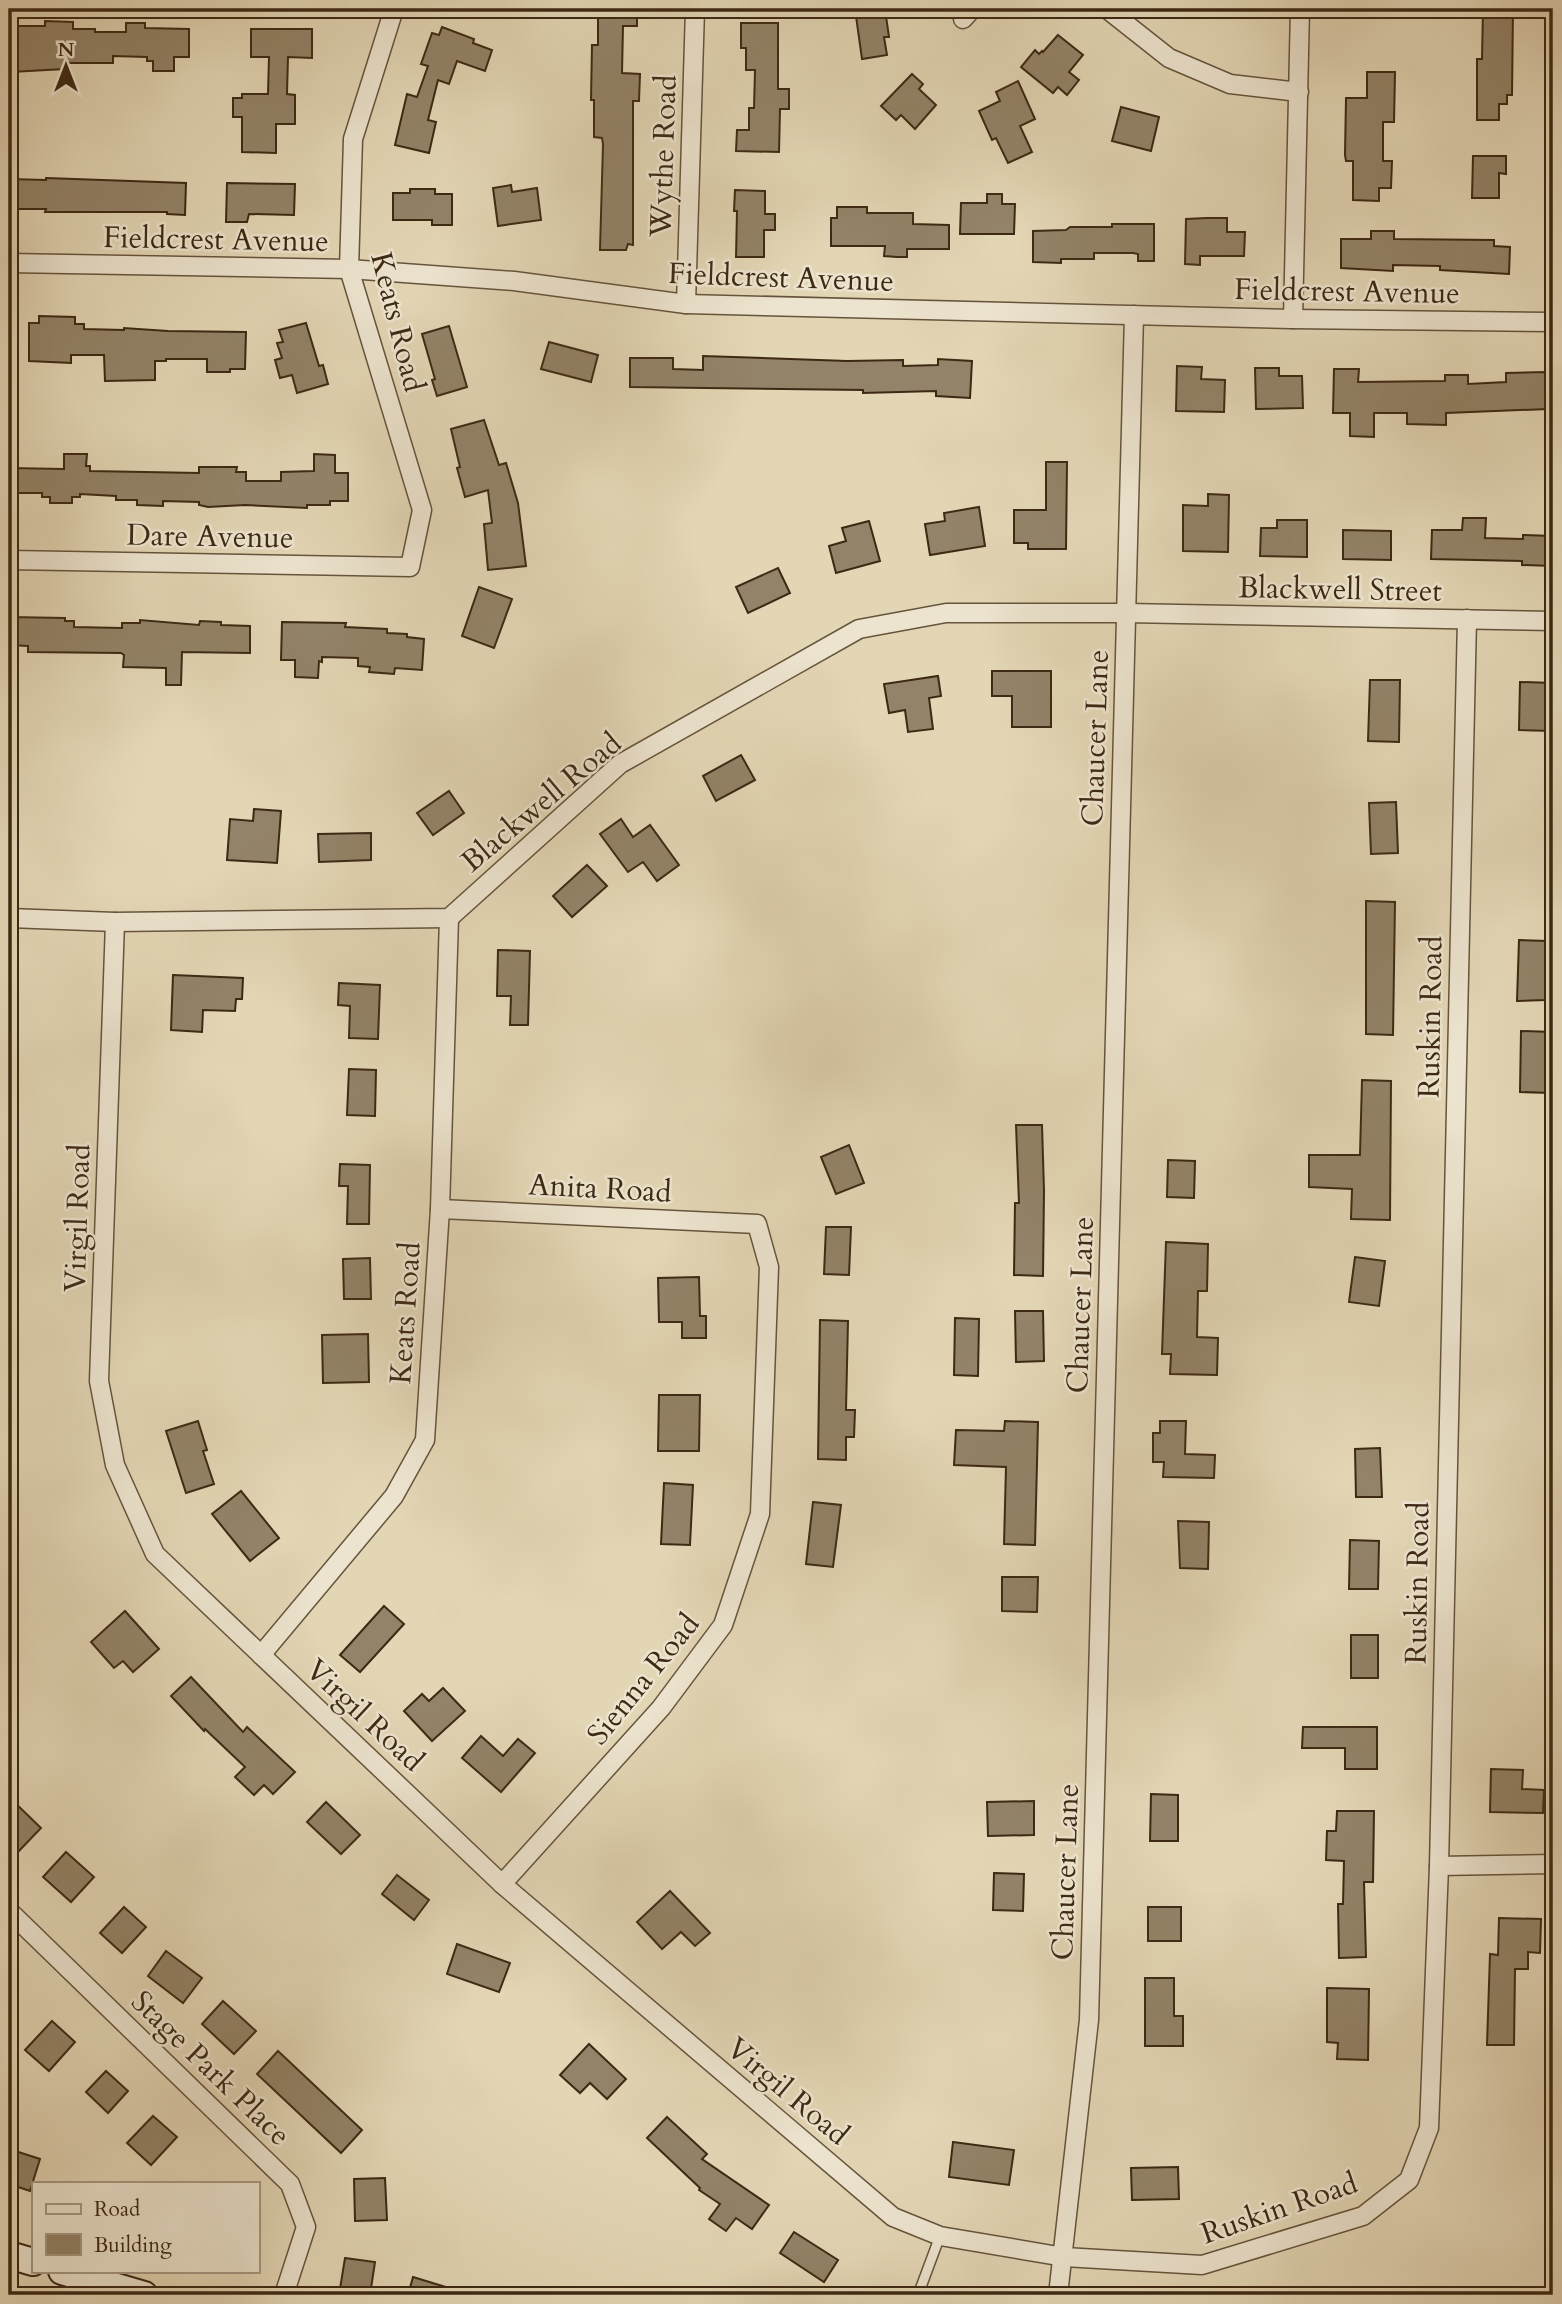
<svg xmlns="http://www.w3.org/2000/svg" width="1562" height="2304" font-family="Cardo,serif">
	<style>
		.building { fill: #938368; stroke: #3d2914; stroke-width: 2 }
		.lines { fill: none; stroke-linecap: round; stroke-linejoin: round }
		.service-casing { stroke: #66543c; stroke-width: 12 }
		.minor-casing { stroke: #66543c; stroke-width: 21 }
		.secondary-casing { stroke: #3d2914; stroke-width: 30 }
		.service { stroke: #ede4cf; stroke-width: 9 }
		.minor { stroke: #ede4cf; stroke-width: 18 }
		.secondary { stroke: #ede4cf; stroke-width: 26 }
		.labels { text-anchor: middle; stroke-width: 5; stroke-linejoin: round; paint-order: stroke }
		.street-label { font-size: 30px; fill: #3d2914; stroke: #ede4cf }
	</style>
	<rect width="100%" height="100%" fill="#e3d6b5"/>
	<filter id="stains"><feTurbulence type="fractalNoise" baseFrequency=".00286" numOctaves="4"/><feColorMatrix values="0 0 0 0 .2 0 0 0 0 .09 0 0 0 0 .02 0 0 0 .5 -.17"/></filter>
	<radialGradient id="worn" r=".72"><stop offset=".6" stop-color="#630" stop-opacity="0"/><stop offset="1" stop-color="#630" stop-opacity=".3"/></radialGradient>
	<!-- building -->
	<g class="building">
		<polygon points="598,9 637,9 637,26 623,26 622,73 640,74 639,101 633,101 633,245 628,244 626,250 600,250 603,144 602,138 594,137 594,100 591,100 592,45 598,45"/>
		<polygon points="855,9 885,9 889,37 884,37 887,55 862,59"/>
		<polygon points="1483,9 1513,9 1512,95 1507,95 1507,104 1499,104 1499,120 1477,120 1477,59 1482,59"/>
		<polygon points="45,21 73,22 73,29 95,29 95,32 126,32 126,23 145,23 145,28 189,29 189,57 174,57 174,71 153,71 153,61 147,61 147,57 113,56 113,63 64,63 64,69 12,72 12,57 9,57 9,26 45,26"/>
		<polygon points="741,23 778,23 778,89 789,89 789,109 780,109 779,152 736,151 737,130 749,130 749,108 754,108 755,70 746,70 746,48 741,48"/>
		<polygon points="442,27 474,39 473,43 492,50 485,71 457,61 449,84 438,80 428,120 436,122 429,153 395,145 407,94 417,97 428,66 421,64 432,33 439,35"/>
		<polygon points="251,29 312,29 312,58 288,57 287,94 295,95 295,124 276,124 276,153 242,152 242,117 233,117 233,98 242,98 242,94 268,94 269,57 251,57"/>
		<polygon points="1058,35 1083,55 1069,72 1079,80 1067,95 1058,87 1053,93 1021,67 1035,50 1039,54 1042,51 1043,52"/>
		<polygon points="1367,72 1395,72 1394,122 1383,122 1383,161 1392,161 1391,188 1379,188 1379,201 1353,200 1353,161 1346,161 1345,155 1346,98 1367,98"/>
		<polygon points="912,74 923,84 919,89 936,105 915,129 901,115 896,120 881,106"/>
		<polygon points="1018,81 1035,119 1020,126 1032,152 1008,163 996,138 992,140 979,111 1000,101 996,92"/>
		<polygon points="1121,107 1159,117 1151,151 1112,141"/>
		<polygon points="1473,156 1506,156 1506,174 1499,173 1499,198 1472,198"/>
		<polygon points="46,178 186,183 185,215 167,214 167,212 45,212 46,209 9,209 9,179 46,180"/>
		<polygon points="227,183 295,184 294,215 249,214 247,222 226,222"/>
		<polygon points="511,185 512,192 537,188 541,220 498,226 493,188"/>
		<polygon points="410,189 435,189 435,194 452,194 452,225 432,225 432,220 393,220 393,193 410,193"/>
		<polygon points="735,190 765,191 765,214 775,214 775,230 764,230 764,257 736,257 737,211 734,211"/>
		<polygon points="987,194 1002,194 1002,204 1015,204 1014,234 960,234 961,203 987,203"/>
		<polygon points="837,207 867,207 867,213 913,213 913,224 949,225 949,249 907,249 907,257 897,257 884,256 885,246 831,246 831,218 837,218"/>
		<polygon points="1207,218 1227,218 1227,232 1245,232 1244,256 1200,256 1200,265 1185,264 1186,219"/>
		<polygon points="1112,224 1154,224 1154,261 1138,261 1138,254 1133,253 1094,253 1094,259 1061,259 1061,263 1033,262 1033,231 1066,230 1070,227 1112,227"/>
		<polygon points="1371,231 1394,231 1394,239 1494,240 1494,246 1510,247 1509,274 1440,270 1440,266 1393,265 1393,271 1341,268 1341,239 1371,239"/>
		<polygon points="39,316 75,317 75,324 84,324 84,329 124,330 124,328 168,331 246,332 245,369 230,369 230,372 207,372 207,359 166,359 166,361 155,361 155,380 105,381 104,355 71,355 71,363 29,361 29,323 39,323"/>
		<polygon points="306,323 319,366 323,365 328,384 297,393 292,375 280,378 275,360 282,358 277,343 283,342 279,330"/>
		<polygon points="449,326 467,387 437,396 432,380 435,379 422,334"/>
		<polygon points="549,342 598,355 591,382 541,369"/>
		<polygon points="703,356 847,361 903,360 903,366 938,365 938,359 972,361 970,398 936,396 936,391 863,393 863,390 630,387 630,358 673,358 673,369 703,370"/>
		<polygon points="1177,366 1202,367 1201,379 1225,380 1224,412 1176,411"/>
		<polygon points="1255,368 1279,368 1279,376 1302,376 1303,408 1256,409"/>
		<polygon points="1334,369 1359,369 1358,382 1445,381 1445,375 1468,375 1468,384 1506,382 1506,373 1547,372 1548,409 1446,413 1446,425 1407,424 1407,413 1374,413 1374,437 1350,436 1350,413 1333,413"/>
		<polygon points="484,420 499,465 506,463 518,503 526,566 488,570 484,524 492,523 488,490 465,497 457,468 460,467 451,429"/>
		<polygon points="64,454 87,454 86,466 90,466 90,471 199,473 199,467 237,467 236,472 246,472 246,481 281,481 281,472 314,471 314,454 335,455 335,473 348,473 348,501 330,501 330,505 307,505 307,508 245,505 208,507 199,505 199,502 163,501 163,506 137,505 137,500 116,500 116,496 80,494 80,497 72,497 72,503 50,503 50,497 42,497 42,493 9,493 9,468 64,469"/>
		<polygon points="1046,462 1067,462 1066,549 1028,549 1028,543 1014,543 1014,510 1046,510"/>
		<polygon points="1208,494 1229,495 1228,552 1183,551 1183,505 1208,506"/>
		<polygon points="979,507 985,546 930,555 925,524 945,521 944,513"/>
		<polygon points="1463,518 1486,518 1485,538 1523,539 1523,535 1553,536 1553,566 1522,565 1522,561 1431,559 1432,530 1462,530"/>
		<polygon points="1277,520 1307,520 1307,557 1260,556 1261,528 1277,528"/>
		<polygon points="869,521 880,561 836,573 829,546 846,541 842,528"/>
		<polygon points="1343,530 1391,531 1391,560 1343,559"/>
		<polygon points="778,568 790,593 748,613 736,587"/>
		<polygon points="479,587 512,599 494,648 462,636"/>
		<polygon points="9,617 65,618 65,621 74,621 74,627 122,628 122,623 140,623 140,620 199,625 200,621 221,622 221,625 250,626 250,653 182,652 181,685 166,685 166,668 123,667 124,655 121,653 28,652 28,646 9,645"/>
		<polygon points="282,622 346,623 345,627 387,629 387,633 407,634 407,637 424,639 422,670 395,668 394,674 369,672 370,667 358,666 358,658 322,657 322,662 319,661 318,678 295,677 295,660 281,660"/>
		<polygon points="992,671 1051,671 1051,727 1012,727 1012,696 992,696"/>
		<polygon points="938,676 941,696 929,698 933,729 908,732 905,710 889,713 884,684"/>
		<polygon points="1370,680 1400,680 1399,742 1368,741"/>
		<polygon points="1520,682 1553,683 1553,731 1519,730"/>
		<polygon points="741,755 755,780 716,801 703,776"/>
		<polygon points="449,791 464,813 433,835 417,813"/>
		<polygon points="1396,802 1398,853 1371,854 1369,803"/>
		<polygon points="254,809 281,811 277,863 227,860 230,819 253,821"/>
		<polygon points="621,819 633,837 650,825 679,865 657,881 643,862 628,872 600,834"/>
		<polygon points="371,833 371,860 319,862 318,834"/>
		<polygon points="587,865 607,886 572,917 553,896"/>
		<polygon points="1366,901 1395,902 1393,1035 1366,1034"/>
		<polygon points="1519,940 1547,941 1545,1000 1517,1001"/>
		<polygon points="498,950 530,951 528,1025 510,1025 511,996 497,996"/>
		<polygon points="173,975 243,978 242,999 236,999 235,1011 203,1010 202,1032 171,1030"/>
		<polygon points="339,983 380,985 378,1039 349,1038 350,1006 338,1005"/>
		<polygon points="1521,1031 1553,1032 1552,1093 1520,1092"/>
		<polygon points="349,1069 376,1070 375,1116 347,1115"/>
		<polygon points="1362,1080 1391,1081 1390,1220 1351,1219 1352,1189 1309,1187 1309,1155 1360,1155"/>
		<polygon points="1016,1125 1042,1125 1044,1191 1043,1276 1014,1275 1015,1203 1019,1203"/>
		<polygon points="849,1145 864,1183 836,1194 821,1157"/>
		<polygon points="1168,1160 1195,1161 1194,1198 1167,1197"/>
		<polygon points="340,1164 370,1165 369,1224 347,1224 348,1186 339,1186"/>
		<polygon points="826,1227 851,1227 849,1275 824,1274"/>
		<polygon points="1166,1242 1208,1244 1207,1291 1198,1291 1197,1337 1218,1338 1217,1375 1170,1374 1171,1354 1162,1354"/>
		<polygon points="1355,1257 1385,1261 1379,1306 1349,1302"/>
		<polygon points="370,1258 371,1299 344,1299 343,1259"/>
		<polygon points="699,1277 700,1316 706,1316 706,1338 682,1338 682,1322 659,1322 658,1278"/>
		<polygon points="1015,1311 1043,1311 1044,1361 1016,1362"/>
		<polygon points="955,1318 979,1319 978,1376 954,1375"/>
		<polygon points="820,1320 848,1321 846,1410 855,1410 854,1437 846,1437 846,1460 818,1459"/>
		<polygon points="368,1334 369,1382 323,1383 322,1335"/>
		<polygon points="659,1395 700,1395 699,1451 658,1451"/>
		<polygon points="198,1421 207,1450 203,1451 214,1484 186,1493 166,1431"/>
		<polygon points="1005,1421 1038,1422 1035,1545 1004,1544 1006,1467 954,1465 956,1430 1004,1431"/>
		<polygon points="1160,1421 1186,1421 1185,1454 1215,1455 1214,1478 1163,1477 1164,1462 1153,1462 1153,1433 1160,1433"/>
		<polygon points="1380,1448 1382,1497 1356,1497 1355,1449"/>
		<polygon points="664,1483 693,1485 690,1545 661,1544"/>
		<polygon points="241,1491 279,1538 250,1561 212,1514"/>
		<polygon points="813,1502 841,1505 833,1567 806,1564"/>
		<polygon points="1178,1521 1209,1522 1208,1569 1180,1568"/>
		<polygon points="1350,1540 1379,1541 1378,1589 1349,1589"/>
		<polygon points="1002,1577 1038,1577 1037,1612 1002,1611"/>
		<polygon points="384,1606 404,1624 360,1672 340,1655"/>
		<polygon points="125,1611 159,1649 133,1672 123,1661 114,1668 91,1642"/>
		<rect x="1351" y="1635" width="27" height="43"/>
		<polygon points="191,1677 243,1732 247,1727 295,1772 273,1794 264,1785 254,1795 235,1777 245,1767 205,1729 204,1731 171,1696"/>
		<polygon points="443,1688 465,1711 432,1741 404,1711 422,1694 429,1701"/>
		<polygon points="1303,1727 1377,1727 1377,1769 1345,1769 1345,1748 1302,1748"/>
		<polygon points="481,1736 503,1756 518,1739 535,1753 501,1792 462,1758"/>
		<polygon points="1491,1769 1523,1770 1522,1789 1544,1790 1543,1813 1490,1812"/>
		<polygon points="1151,1794 1178,1795 1178,1841 1150,1841"/>
		<polygon points="9,1797 41,1828 17,1853 9,1845"/>
		<polygon points="1034,1801 1034,1835 988,1836 987,1802"/>
		<polygon points="326,1802 360,1835 341,1854 307,1822"/>
		<polygon points="1337,1811 1374,1811 1373,1882 1364,1882 1366,1957 1339,1958 1338,1904 1343,1904 1344,1861 1326,1860 1327,1831 1336,1831"/>
		<polygon points="66,1852 94,1877 71,1902 43,1877"/>
		<polygon points="994,1873 1024,1874 1023,1911 993,1910"/>
		<polygon points="397,1875 429,1900 414,1920 382,1894"/>
		<polygon points="670,1891 710,1933 695,1946 681,1932 662,1949 637,1922"/>
		<polygon points="124,1907 146,1927 122,1953 100,1933"/>
		<rect x="1148" y="1907" width="33" height="34"/>
		<polygon points="1499,1918 1541,1919 1540,1953 1528,1952 1528,1969 1515,1969 1514,2045 1487,2045 1490,1954 1498,1955"/>
		<polygon points="457,1944 510,1963 499,1992 447,1974"/>
		<polygon points="166,1951 202,1978 183,2003 148,1976"/>
		<polygon points="1145,1978 1174,1978 1174,2016 1183,2016 1183,2046 1145,2046"/>
		<polygon points="1327,1988 1369,1989 1368,2060 1337,2059 1338,2043 1327,2042"/>
		<polygon points="223,2001 256,2031 234,2054 202,2024"/>
		<polygon points="52,2021 75,2042 49,2071 25,2050"/>
		<polygon points="589,2044 626,2079 607,2099 590,2083 580,2093 560,2075"/>
		<polygon points="278,2051 362,2130 341,2153 257,2074"/>
		<polygon points="106,2071 128,2091 108,2113 86,2092"/>
		<polygon points="153,2116 177,2137 151,2165 127,2143"/>
		<polygon points="667,2117 707,2154 702,2159 769,2205 752,2229 736,2218 726,2231 709,2219 720,2204 699,2190 700,2188 647,2138"/>
		<polygon points="953,2142 1014,2150 1009,2185 949,2177"/>
		<polygon points="9,2149 40,2159 30,2191 9,2184"/>
		<polygon points="1178,2167 1179,2199 1132,2200 1131,2168"/>
		<polygon points="385,2178 387,2220 355,2221 354,2179"/>
		<polygon points="794,2232 838,2260 824,2282 780,2253"/>
		<polygon points="345,2258 375,2262 370,2295 339,2295"/>
		<polygon points="413,2277 459,2291 459,2295 408,2295"/>
	</g>
	<g class="lines">
		<defs>
			<polyline id="service" points="918,2295 940,2236"/>
			<g id="minor">
				<polyline points="1107,9 1169,58 1230,84 1299,92"/>
				<polyline points="963,19 972,9"/>
				<polyline points="9,263 349,269 514,281 686,304 1293,319 1553,322"/>
				<polyline points="686,304 695,9"/>
				<polyline points="1293,319 1300,9"/>
				<polyline points="9,560 410,567 422,510 349,269 353,139 394,9"/>
				<polyline points="9,918 115,922 449,918 620,764 859,629 946,613 1126,613 1553,621"/>
				<polyline points="115,922 99,1381 115,1465 155,1554 502,1884 893,2217 940,2236 1064,2257 1202,2265 1363,2216 1409,2180 1429,2128 1439,1866 1467,619"/>
				<polyline points="440,1209 757,1224 769,1267 760,1514 723,1625 661,1708 502,1884"/>
				<polyline points="261,1655 394,1496 425,1440 440,1209 449,918"/>
				<polyline points="1439,1866 1553,1864"/>
				<polyline points="9,1911 290,2184 306,2227 284,2295"/>
				<polyline points="1058,2295 1089,2020 1134,315"/>
			</g>
			<g id="secondary">
				<polyline points="9,2255 33,2262"/>
				<polyline points="62,2271 144,2295"/>
			</g>
		</defs>
		<!-- service casing -->
		<use href="#service" class="service-casing"/>
		<!-- minor casing -->
		<use href="#minor" class="minor-casing"/>
		<!-- secondary casing -->
		<use href="#secondary" class="secondary-casing"/>
		<!-- service -->
		<use href="#service" class="service"/>
		<!-- minor -->
		<use href="#minor" class="minor"/>
		<!-- secondary -->
		<use href="#secondary" class="secondary"/>
	</g>
	<g class="labels">
		<!-- street labels -->
		<g class="street-label">
			<text transform="translate(663 156) rotate(-88)" y="10">Wythe Road</text>
			<text transform="translate(216 239) rotate(1)" y="10">Fieldcrest Avenue</text>
			<text transform="translate(781 277) rotate(2)" y="10">Fieldcrest Avenue</text>
			<text transform="translate(1347 291) rotate(1)" y="10">Fieldcrest Avenue</text>
			<text transform="translate(398 322) rotate(76)" y="10">Keats Road</text>
			<text transform="translate(210 536) rotate(1)" y="10">Dare Avenue</text>
			<text transform="translate(1340 589) rotate(1)" y="10">Blackwell Street</text>
			<text transform="translate(1095 738) rotate(-88)" y="10">Chaucer Lane</text>
			<text transform="translate(541 802) rotate(-40)" y="10">Blackwell Road</text>
			<text transform="translate(1430 1017) rotate(-89)" y="10">Ruskin Road</text>
			<text transform="translate(600 1188) rotate(3)" y="10">Anita Road</text>
			<text transform="translate(77 1218) rotate(-88)" y="10">Virgil Road</text>
			<text transform="translate(1080 1305) rotate(-88)" y="10">Chaucer Lane</text>
			<text transform="translate(405 1313) rotate(-86)" y="10">Keats Road</text>
			<text transform="translate(1417 1583) rotate(-89)" y="10">Ruskin Road</text>
			<text transform="translate(643 1679) rotate(-51)" y="10">Sienna Road</text>
			<text transform="translate(365 1715) rotate(43)" y="10">Virgil Road</text>
			<text transform="translate(1065 1872) rotate(-88)" y="10">Chaucer Lane</text>
			<text transform="translate(211 2068) rotate(44)" y="10">Stage Park Place</text>
			<text transform="translate(788 2091) rotate(40)" y="10">Virgil Road</text>
			<text transform="translate(1279 2208) rotate(-19)" y="10">Ruskin Road</text>
		</g>
	</g>
	<!-- margin -->
	<rect width="1562" height="2304" fill="none" stroke="#e3d6b5" stroke-width="35"/>
	<rect x="10" y="10" width="1541" height="2283" fill="none" stroke="#3d2914" stroke-width="3.5"/>
	<rect x="18" y="18" width="1527" height="2269" fill="none" stroke="#3d2914" stroke-width="2"/>
	<!-- legend -->
	<rect x="32" y="2182" width="228" height="91" fill="#ede4cf" stroke="#a79984" stroke-width="2"/>
	<rect x="46" y="2204" width="35" height="10" fill="#ede4cf" stroke="#a79984" stroke-width="2"/>
	<text x="94" y="2216" font-size="21" fill="#3d2914">Road</text>
	<rect x="46" y="2234" width="35" height="21" fill="#938368" stroke="#a79984" stroke-width="2"/>
	<text x="94" y="2252" font-size="21" fill="#3d2914">Building</text>
	<!-- north arrow -->
	<g transform="translate(66 66)" stroke="#ede4cf" stroke-width="5" paint-order="stroke">
	<path d="M0-5L12 26L0 18L-12 26Z" fill="#3d2914"/>
	<text y="-10" font-size="19" font-weight="bold" text-anchor="middle" fill="#3d2914">N</text>
	</g>
	<rect width="100%" height="100%" filter="url(#stains)"/>
	<rect width="100%" height="100%" fill="url(#worn)"/>
</svg>
